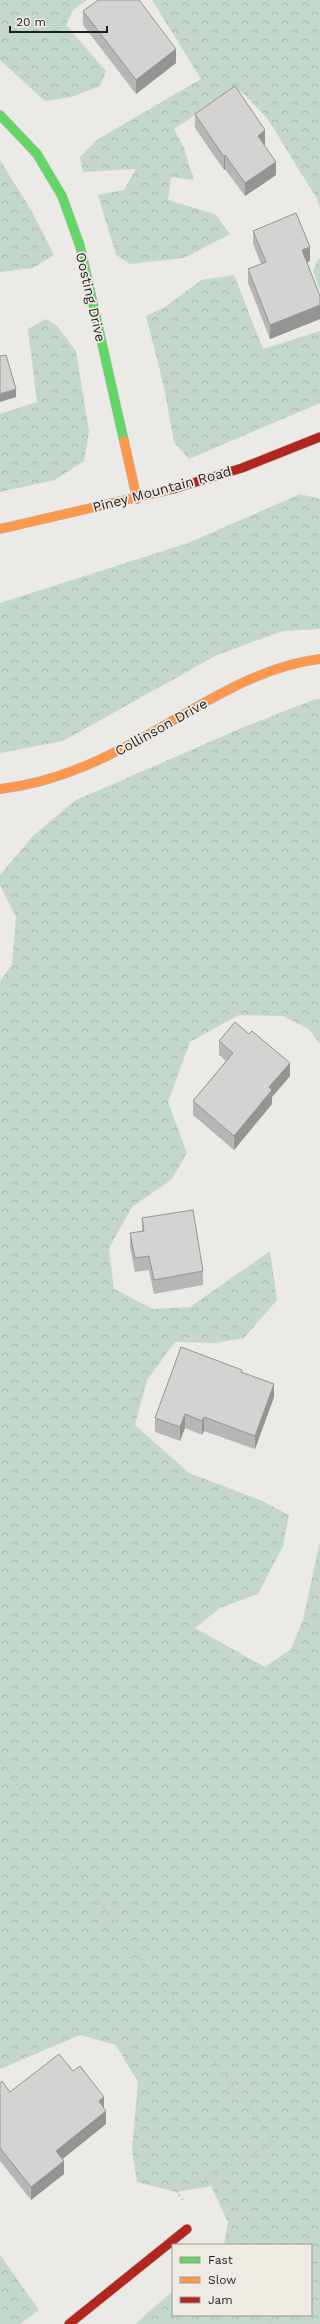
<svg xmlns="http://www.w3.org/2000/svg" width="320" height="2324" font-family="'Work Sans',sans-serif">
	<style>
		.forest { fill: url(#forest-crowns) }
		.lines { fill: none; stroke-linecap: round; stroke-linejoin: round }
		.fast-casing { stroke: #bab8b6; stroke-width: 10 }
		.slow-casing { stroke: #bab8b6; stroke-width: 10 }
		.jam-casing { stroke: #bab8b6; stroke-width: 10 }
		.path { stroke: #cac9c7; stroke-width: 2.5; stroke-dasharray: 2 3; stroke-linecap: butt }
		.fast { stroke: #63d668; stroke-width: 9 }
		.slow { stroke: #ff974d; stroke-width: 9 }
		.jam { stroke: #b3261e; stroke-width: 9 }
		.wall { fill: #b7b5b5 }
		.shaded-wall { fill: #959493 }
		.building { fill: #d5d3d2; stroke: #959493 }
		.labels { text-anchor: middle; stroke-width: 3.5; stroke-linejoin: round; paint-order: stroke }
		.street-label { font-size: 14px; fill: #211f1d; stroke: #efebe4 }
	</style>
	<defs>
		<pattern id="forest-crowns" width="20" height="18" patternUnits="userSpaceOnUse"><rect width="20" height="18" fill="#c3d7ca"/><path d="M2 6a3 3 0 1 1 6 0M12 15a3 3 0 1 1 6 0" fill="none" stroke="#a7b8ad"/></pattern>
	</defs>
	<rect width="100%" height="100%" fill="#eceae7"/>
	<!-- forest -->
	<g class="forest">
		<polygon points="0,0 87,0 73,10 66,25 106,71 100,86 72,97 45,101 0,60"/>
		<polygon points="152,0 320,0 320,209 317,199 267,118 242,92 231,91 174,129 184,148 194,180 171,177 168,200 215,214 230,234 184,258 130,264 116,255 98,195 124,190 136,169 83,172 80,157 98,139 201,79"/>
		<polygon points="0,160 31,210 54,255 33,268 0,272"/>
		<polygon points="318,259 320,259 320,290 313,271"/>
		<polygon points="234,275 263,349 320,331 320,403 189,459 174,442 164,387 146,316 165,307 201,280"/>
		<polygon points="46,319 57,326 76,351 89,431 84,461 55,480 0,492 0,414 37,402 28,329"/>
		<polygon points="300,494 320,499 320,629 283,631 217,655 63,741 0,753 0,603 188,543"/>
		<polygon points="316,699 320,699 320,1044 309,1029 283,1016 239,1015 190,1042 168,1102 187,1153 171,1180 132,1207 109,1248 114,1289 153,1309 190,1307 270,1251 277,1300 244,1338 215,1343 175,1342 147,1380 135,1425 189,1473 260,1500 289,1515 283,1546 258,1594 220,1608 195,1628 265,1667 291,1649 303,1620 320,1541 320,2324 135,2324 173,2291 173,2315 311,2315 311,2245 224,2245 228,2222 211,2186 176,2192 137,2182 132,2150 138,2082 116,2045 80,2035 0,2069 0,982 12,964 16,917 0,885 0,875 33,836 74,801 246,726"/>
		<polygon points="0,2255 39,2310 20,2324 0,2324"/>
	</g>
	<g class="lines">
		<defs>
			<polyline id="fast" points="0,115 37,154 62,196 80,246 124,441"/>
			<g id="slow">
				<polyline points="124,441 137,499"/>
				<polyline points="0,529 173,489"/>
				<path d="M0,789C61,782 113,755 165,725C214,697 263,666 320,659"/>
			</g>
			<g id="jam">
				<polyline points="173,489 242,468 320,437"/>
				<polyline points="69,2324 187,2229"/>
			</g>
		</defs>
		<!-- fast casing -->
		<use href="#fast" class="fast-casing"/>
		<!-- slow casing -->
		<use href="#slow" class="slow-casing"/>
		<!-- jam casing -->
		<use href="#jam" class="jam-casing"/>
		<!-- path -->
		<g class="path">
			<polyline points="0,1759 76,1870 275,2143 177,2192 184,2202"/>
			<polyline points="264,2315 271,2324"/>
		</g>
		<!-- fast -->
		<use href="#fast" class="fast"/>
		<!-- slow -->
		<use href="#slow" class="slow"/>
		<!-- jam -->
		<use href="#jam" class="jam"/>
	</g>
	<!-- wall -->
	<g class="wall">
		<polygon points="83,11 176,63 136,94 83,25"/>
		<polygon points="195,114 265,144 264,145 276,175 245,196 225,169 224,170 195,128"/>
		<polygon points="253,231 310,261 307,262 320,296 320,319 270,339 248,283 248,269 261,264 253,244"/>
		<polygon points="219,1041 290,1076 272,1097 272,1104 234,1150 193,1115 193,1101 226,1061 219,1055"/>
		<polygon points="142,1218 203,1271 203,1285 154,1294 149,1270 135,1272 130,1247 130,1233 142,1231"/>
		<polygon points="242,1372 274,1397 255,1449 204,1431 202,1435 185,1428 180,1441 155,1432 155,1418"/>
		<polygon points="73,2071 104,2109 106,2124 63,2159 64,2174 31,2200 0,2161 0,2083 10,2092"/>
	</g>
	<!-- shaded-wall -->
	<g class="shaded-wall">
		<polygon points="176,49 176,63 136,94 136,80"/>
		<polygon points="265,130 265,144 258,149 258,136"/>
		<polygon points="225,155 225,169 224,170 224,157"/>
		<polygon points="276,162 276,175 245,196 245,183"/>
		<polygon points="310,247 310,261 302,264 302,250"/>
		<polygon points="320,305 320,319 270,339 270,325"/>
		<polygon points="16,389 16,397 0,402 0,394"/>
		<polygon points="290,1063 290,1076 272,1097 272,1104 234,1150 234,1136 269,1087"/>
		<polygon points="274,1384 274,1397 255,1449 255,1436"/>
		<polygon points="185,1414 185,1428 180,1441 180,1427"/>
		<polygon points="204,1417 204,1431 202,1435 202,1421"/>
		<polygon points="104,2097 104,2110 99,2101"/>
		<polygon points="106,2111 106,2124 56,2164 56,2151"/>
		<polygon points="64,2161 64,2174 31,2200 31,2187"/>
	</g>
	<!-- building -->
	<g class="building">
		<polygon points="98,0 139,0 176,49 136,80 83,11"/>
		<polygon points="235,86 265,130 258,136 276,162 245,183 225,155 224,157 195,114"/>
		<polygon points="296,213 310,247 302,250 320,296 320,305 270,325 248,269 266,262 253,231"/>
		<polygon points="6,355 16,389 0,394 0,356"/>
		<polygon points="235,1022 249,1034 252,1031 290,1063 269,1087 272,1090 234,1136 193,1101 233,1053 219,1041"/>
		<polygon points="193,1210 203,1271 154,1280 149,1256 135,1258 130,1233 144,1231 142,1218"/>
		<polygon points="181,1347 242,1370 241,1372 274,1384 255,1436 204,1417 202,1421 185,1414 180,1427 155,1418"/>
		<polygon points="59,2054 73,2071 80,2066 104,2097 99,2101 106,2111 56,2151 64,2161 31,2187 0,2148 0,2083 2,2081 10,2092"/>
	</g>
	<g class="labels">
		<!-- street labels -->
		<g class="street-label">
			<text transform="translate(91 297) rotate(77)" y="5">Oosting Drive</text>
			<text transform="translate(162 489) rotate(-15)" y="5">Piney Mountain Road</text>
			<text transform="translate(161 727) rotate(-29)" y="5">Collinson Drive</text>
		</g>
	</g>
	<!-- legend -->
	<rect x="172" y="2244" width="140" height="72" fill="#efebe4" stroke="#9d9994"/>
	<rect x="180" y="2257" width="20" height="6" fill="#63d668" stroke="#9d9994"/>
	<text x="208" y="2264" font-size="12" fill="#211f1d">Fast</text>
	<rect x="180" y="2277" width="20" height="6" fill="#ff974d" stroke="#9d9994"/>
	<text x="208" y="2284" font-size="12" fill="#211f1d">Slow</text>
	<rect x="180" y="2297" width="20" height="6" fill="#b3261e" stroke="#9d9994"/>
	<text x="208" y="2304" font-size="12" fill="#211f1d">Jam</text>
	<!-- scale -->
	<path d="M10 26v6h97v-6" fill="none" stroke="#211f1d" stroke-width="2"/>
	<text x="16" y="26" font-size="12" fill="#211f1d" stroke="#efebe4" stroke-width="3" paint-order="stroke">20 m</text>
</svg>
